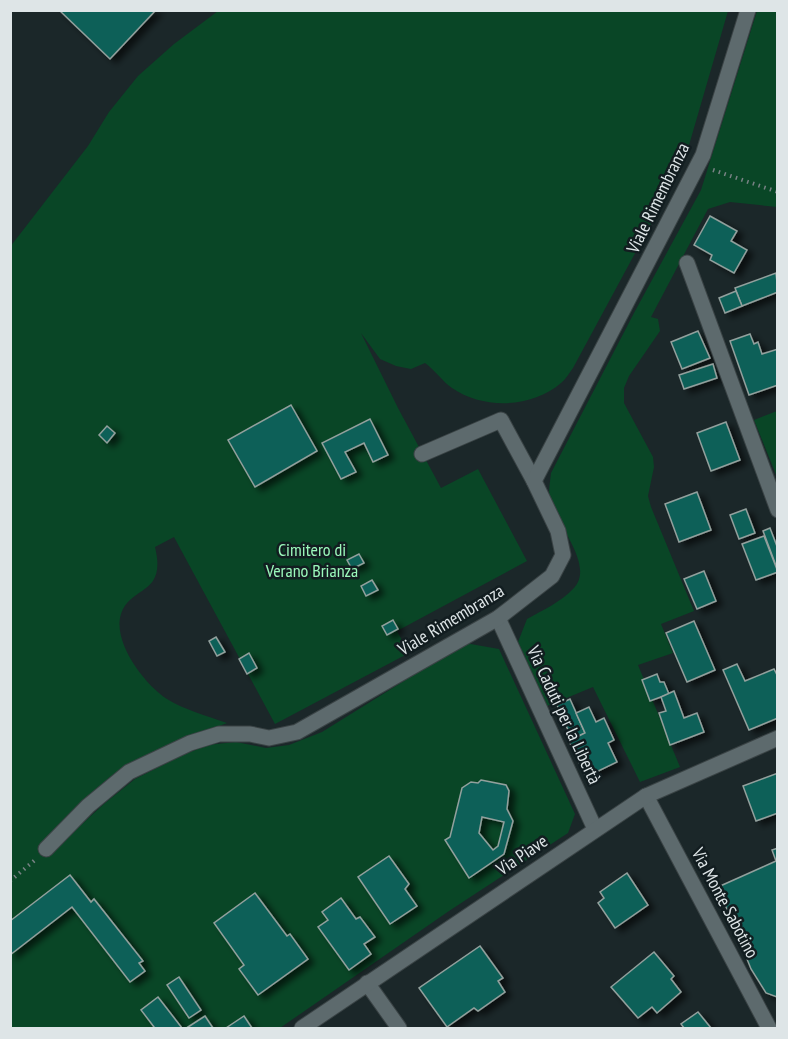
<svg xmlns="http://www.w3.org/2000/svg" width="788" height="1039" font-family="'PT Sans Narrow',sans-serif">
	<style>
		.green { fill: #094626 }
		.building { fill: #106159; stroke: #92a09d; stroke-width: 1.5; fill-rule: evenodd; filter: url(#shadow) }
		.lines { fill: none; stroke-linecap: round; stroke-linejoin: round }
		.minor-casing { stroke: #3a4345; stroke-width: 17 }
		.path { stroke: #788284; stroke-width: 4; stroke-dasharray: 1.5 4.5; stroke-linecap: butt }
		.minor { stroke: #5d6a6d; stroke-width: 15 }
		.labels { text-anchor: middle; stroke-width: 5; stroke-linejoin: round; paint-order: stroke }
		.street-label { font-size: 18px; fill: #dee5e7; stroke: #121d20 }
		.park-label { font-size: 18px; fill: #9bf8bb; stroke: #121d20 }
	</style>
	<defs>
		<filter id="shadow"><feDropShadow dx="6" dy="4" stdDeviation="3" flood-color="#0009"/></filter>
	</defs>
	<rect width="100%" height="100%" fill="#1b2729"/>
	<!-- green -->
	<g class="green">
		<path d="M218,11H728L687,152L673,183L573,368C569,373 566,379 561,383C532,408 484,410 452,388C442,381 435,370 425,363L411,369L396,366L380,359L361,333L398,408L441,488L478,469L527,561L397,631L409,653L275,724L174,537L155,547C167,596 131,585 121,614C112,642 145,685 167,699C185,710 207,716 227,723L168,746L110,777L78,805L61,823L70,835L105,803L135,779L181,756L207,745L236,742L266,748L289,745L322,732L465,643L499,649L575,814L568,833L449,911L280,1028H11L10,247L88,146L109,112L138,76L174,44Z"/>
		<path d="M757,11H777V207L730,202L708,209L651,317L658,319L660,331L629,376L624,388V403L653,457L654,467L648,496L651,507L694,611L661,624L673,653L638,665L680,767L640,782L593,687L547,706L518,642L527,619C543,610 561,602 574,588C595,565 556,524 550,501C548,492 550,483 551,473L634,313L701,190Z"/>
		<polygon points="777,411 778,477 777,477 754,420"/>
	</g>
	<!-- building -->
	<g class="building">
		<polygon points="59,10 156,10 110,59"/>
		<polygon points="710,216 737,231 731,241 747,250 734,273 710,260 712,255 694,245"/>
		<polygon points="776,273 778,292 742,306 735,288"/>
		<polygon points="736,291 742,306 725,313 719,298"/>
		<polygon points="698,331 710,358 682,369 671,342"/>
		<polygon points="750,334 754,344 758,342 762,354 778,349 778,385 749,395 730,341"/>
		<polygon points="713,364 717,378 684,389 679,375"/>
		<polygon points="291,405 317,451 255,487 228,440"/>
		<polygon points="370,419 388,455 373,462 364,443 345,452 356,472 341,479 322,443"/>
		<polygon points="726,422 740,460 711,471 697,433"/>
		<polygon points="107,426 115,433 107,443 99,435"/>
		<polygon points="697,492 711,530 679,542 665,504"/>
		<polygon points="746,509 755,533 739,539 730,515"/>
		<polygon points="770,528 778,549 778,571 763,531"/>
		<polygon points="764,536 778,572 756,580 742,544"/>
		<polygon points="359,554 364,563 352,569 347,560"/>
		<polygon points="704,571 716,601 697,609 684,579"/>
		<polygon points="372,580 378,590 366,596 361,586"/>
		<polygon points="393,620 398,629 387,635 382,626"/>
		<polygon points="694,621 715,670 687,682 666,633"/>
		<polygon points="216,637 225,652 217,656 209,641"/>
		<polygon points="249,653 257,668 247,674 239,659"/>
		<polygon points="737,664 745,681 774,669 778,677 778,718 749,730 723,670"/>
		<polygon points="657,674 660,682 664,682 669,694 650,701 642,680"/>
		<polygon points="674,691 684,718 697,713 704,732 670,745 659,713 666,711 661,697"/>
		<polygon points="570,699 585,733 572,739 557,705"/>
		<polygon points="589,707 596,722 604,718 614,740 608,743 617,762 586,777 569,741 585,733 576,713"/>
		<polygon points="778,773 778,813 756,821 743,786"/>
		<path d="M481,780L506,785L509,791L507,809L513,821L504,854L469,878L445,840L450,837L462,788L471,782L478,783ZM482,817L504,822L498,846L493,850L479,833Z"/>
		<polygon points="778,848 778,996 777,997 766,993 751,969 718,887 776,861 772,850"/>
		<polygon points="389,856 409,884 405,889 417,906 390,924 358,877"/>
		<polygon points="627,873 648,905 615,928 598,903 604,898 600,892"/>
		<polygon points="70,875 91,902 94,899 143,961 139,963 145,971 130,982 72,907 10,955 10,921"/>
		<polygon points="255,893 287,936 290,934 308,959 258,995 239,969 244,965 214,923"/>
		<polygon points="341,898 356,919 360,917 375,937 364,944 371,954 349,970 318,927 328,920 322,912"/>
		<polygon points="480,946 503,978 498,981 505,992 478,1011 474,1008 447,1027 419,988"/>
		<polygon points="654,952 674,976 671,979 681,992 657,1013 652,1007 638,1018 611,987"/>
		<polygon points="179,977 201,1010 189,1018 167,985"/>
		<polygon points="158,997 182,1028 153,1028 154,1027 141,1010"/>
		<polygon points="698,1012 711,1028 684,1028 681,1024"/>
		<polygon points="205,1016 213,1028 189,1028 188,1027"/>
		<polygon points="244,1016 252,1028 226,1028"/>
	</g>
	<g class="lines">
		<defs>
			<g id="minor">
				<polyline points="687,263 778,510"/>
				<polyline points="422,454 501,420 534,481"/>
				<polyline points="498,618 595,829"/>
				<polyline points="646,796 769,1028"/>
				<polyline points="46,849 88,806 129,772 190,743 219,734 250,734 269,738 297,732 498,618 552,576 563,555 558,531 534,481 703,155 748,10"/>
				<polyline points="367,983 399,1028"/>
				<polyline points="302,1028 646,796 778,738"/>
			</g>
		</defs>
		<!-- minor casing -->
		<use href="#minor" class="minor-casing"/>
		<!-- path -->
		<g class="path">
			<polyline points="713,170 778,192"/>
			<polyline points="10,881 35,860"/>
		</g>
		<!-- minor -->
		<use href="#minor" class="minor"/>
	</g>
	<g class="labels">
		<!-- street labels -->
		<g class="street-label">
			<text transform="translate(658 198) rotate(-64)" y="6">Viale Rimembranza</text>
			<text transform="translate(451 620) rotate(-31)" y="6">Viale Rimembranza</text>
			<text transform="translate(564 715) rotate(65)" y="6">Via Caduti per la Libertà</text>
			<text transform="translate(522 855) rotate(-34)" y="6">Via Piave</text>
			<text transform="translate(725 903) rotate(62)" y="6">Via Monte Sabotino</text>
		</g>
		<!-- park labels -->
		<g class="park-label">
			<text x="312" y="556">Cimitero di<tspan x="312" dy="21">Verano Brianza</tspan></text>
		</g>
	</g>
	<!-- border -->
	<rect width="788" height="1039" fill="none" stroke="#dee5e7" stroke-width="24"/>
</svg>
